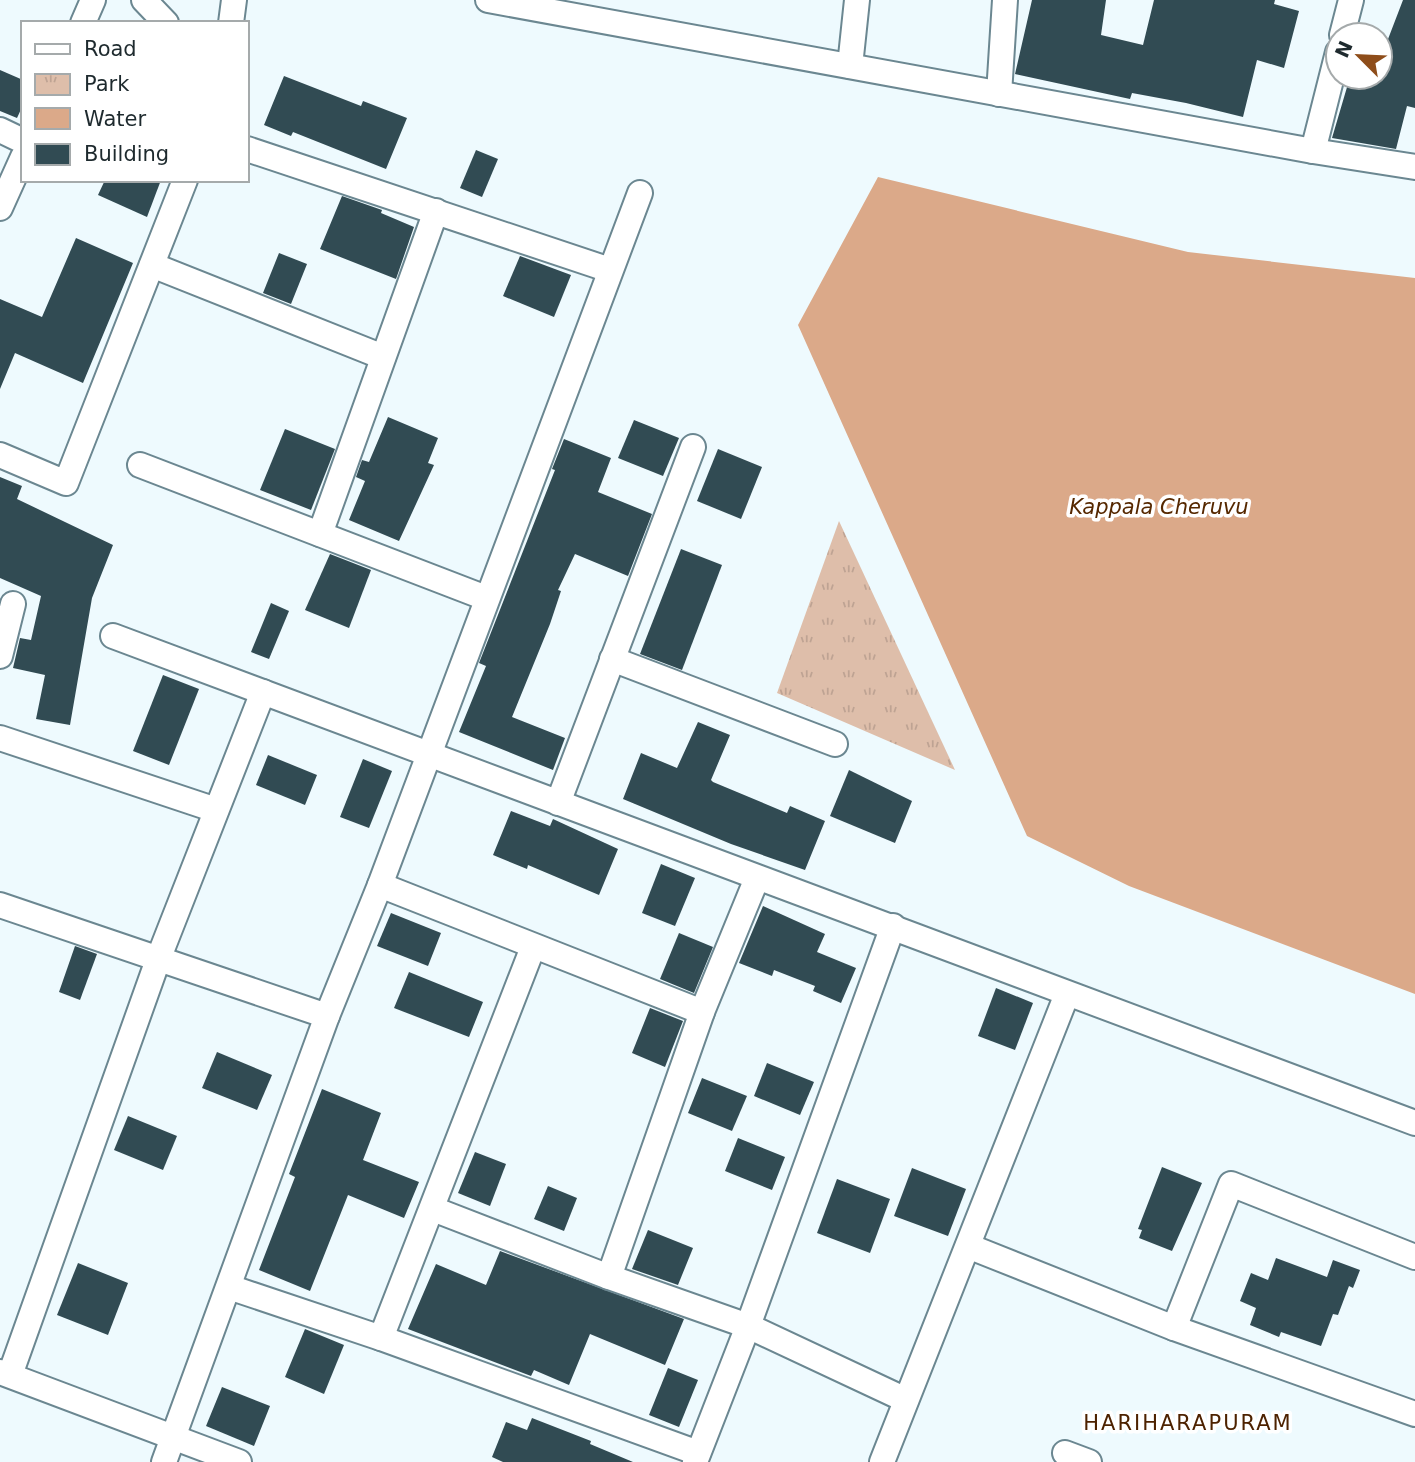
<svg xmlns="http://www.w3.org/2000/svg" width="1415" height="1462" font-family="'DejaVu Sans',sans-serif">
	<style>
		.park { fill: url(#park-tufts) }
		.water { fill: #dba989 }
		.building { fill: #314b53 }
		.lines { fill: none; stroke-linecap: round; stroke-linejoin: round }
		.minor-casing { stroke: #6b8791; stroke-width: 28 }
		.minor { stroke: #fff; stroke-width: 24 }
		.labels { text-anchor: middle; stroke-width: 7; stroke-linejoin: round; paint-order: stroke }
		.water-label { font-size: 21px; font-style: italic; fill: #562800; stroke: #fff }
		.neighbourhood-label { font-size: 21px; letter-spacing: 2px; fill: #4d2200; stroke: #fff }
	</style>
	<defs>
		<pattern id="park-tufts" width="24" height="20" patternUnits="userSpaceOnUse" patternTransform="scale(1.75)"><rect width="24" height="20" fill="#debeaa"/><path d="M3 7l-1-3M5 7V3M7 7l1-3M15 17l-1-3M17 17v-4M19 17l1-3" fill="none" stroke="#bea393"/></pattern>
	</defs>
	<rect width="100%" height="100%" fill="#eefafe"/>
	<!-- park -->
	<polygon class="park" points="839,521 955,770 777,693"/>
	<!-- water -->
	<polygon class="water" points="878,177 1188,252 1415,278 1415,994 1129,886 1027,836 798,325"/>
	<!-- building -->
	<g class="building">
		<polygon points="1032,0 1106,0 1101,35 1143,45 1154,0 1275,0 1274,4 1299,11 1284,68 1257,60 1243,117 1186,103 1132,93 1130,99 1015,74"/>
		<polygon points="1403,0 1415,0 1415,108 1407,106 1396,149 1332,138 1350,77 1380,77 1380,60"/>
		<polygon points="0,70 23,80 23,105 17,118 0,111"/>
		<polygon points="284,76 361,106 363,101 407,118 386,169 293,132 291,136 264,125"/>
		<polygon points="476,150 498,159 482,197 460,188"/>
		<polygon points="105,180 161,180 147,217 98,195"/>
		<polygon points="342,196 382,210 381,213 414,227 396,279 320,249"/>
		<polygon points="76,238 133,263 83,383 15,353 0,389 0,299 42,317"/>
		<polygon points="279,253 307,264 291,304 263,293"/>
		<polygon points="520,256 571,275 554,317 503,296"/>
		<polygon points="388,417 438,438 428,463 434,465 399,541 349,520 365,481 356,477 362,460 369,462"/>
		<polygon points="634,420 679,438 663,476 618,458"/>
		<polygon points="285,429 335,449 311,510 260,490"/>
		<polygon points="564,439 611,458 598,492 652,514 628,576 575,554 558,590 561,591 550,624 512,717 565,738 553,770 459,732 486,666 479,663 555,470 552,469"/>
		<polygon points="718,449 762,467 741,519 697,501"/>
		<polygon points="0,477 22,486 17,499 113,545 92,598 70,725 36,719 45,675 13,668 20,638 31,640 41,596 0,578"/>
		<polygon points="681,549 722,565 682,670 640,654"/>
		<polygon points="330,554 371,570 349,628 305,610"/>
		<polygon points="271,603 289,611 269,659 251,652"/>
		<polygon points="163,675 199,689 169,765 133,751"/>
		<polygon points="698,722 730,735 711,780 713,782 787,813 790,806 825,821 805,870 731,844 623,799 641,753 677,768"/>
		<polygon points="268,755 317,775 305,805 256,785"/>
		<polygon points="363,759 392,771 369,828 340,817"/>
		<polygon points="849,770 912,801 895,843 830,816"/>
		<polygon points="511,811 550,826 553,819 618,849 599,895 528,865 527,869 493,855"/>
		<polygon points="661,864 695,878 675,926 642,913"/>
		<polygon points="763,906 825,934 817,952 856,968 841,1003 813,991 815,986 774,970 772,976 739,963"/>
		<polygon points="391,913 441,933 428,966 377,946"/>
		<polygon points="679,933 713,947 694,993 660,979"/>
		<polygon points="75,946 97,954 80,1000 59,992"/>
		<polygon points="409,972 483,1002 469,1037 394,1008"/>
		<polygon points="996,988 1033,1003 1015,1050 978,1036"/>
		<polygon points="650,1008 683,1021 665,1067 632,1053"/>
		<polygon points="217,1052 272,1075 257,1110 202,1088"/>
		<polygon points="767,1063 814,1082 800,1115 754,1096"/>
		<polygon points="702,1078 747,1096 732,1131 688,1113"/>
		<polygon points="322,1089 381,1113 363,1160 419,1182 404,1218 348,1195 310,1291 259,1270 295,1177 289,1174"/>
		<polygon points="128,1116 177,1136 163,1170 114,1150"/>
		<polygon points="738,1138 785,1157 772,1190 725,1171"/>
		<polygon points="475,1152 506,1164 490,1206 458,1193"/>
		<polygon points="1162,1167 1202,1183 1172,1251 1139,1238 1142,1230 1138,1229"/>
		<polygon points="912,1168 966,1189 948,1236 894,1216"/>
		<polygon points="837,1179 890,1199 870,1253 817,1233"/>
		<polygon points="548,1186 577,1198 564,1231 534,1219"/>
		<polygon points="648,1230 693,1248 678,1285 632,1269"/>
		<polygon points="500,1251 684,1319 665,1365 590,1334 569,1385 534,1370 531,1376 408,1329 436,1264 486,1285"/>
		<polygon points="1276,1258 1327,1277 1333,1260 1360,1270 1353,1288 1349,1286 1338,1315 1333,1314 1321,1346 1281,1332 1279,1337 1250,1325 1256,1308 1240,1301 1251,1273 1268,1280"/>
		<polygon points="78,1263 128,1283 108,1335 57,1315"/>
		<polygon points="305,1329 344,1345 324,1394 285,1377"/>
		<polygon points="668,1368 698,1380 679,1427 649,1415"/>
		<polygon points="222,1387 270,1406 254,1446 206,1426"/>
		<polygon points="532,1418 591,1441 590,1444 633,1462 503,1462 492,1457 506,1422 527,1430"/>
	</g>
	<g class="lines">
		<defs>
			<g id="minor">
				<polyline points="144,0 166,23"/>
				<polyline points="488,0 1313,151 1338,52"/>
				<polyline points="83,23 93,0"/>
				<polyline points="231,23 234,0"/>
				<polyline points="1342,35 1351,0"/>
				<polyline points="850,66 857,0"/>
				<polyline points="999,94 1005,0"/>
				<polyline points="0,130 23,141"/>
				<polyline points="247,149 610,270"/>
				<polyline points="1313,151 1415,167"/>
				<polyline points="0,208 23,157"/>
				<polyline points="152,265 383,357"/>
				<polyline points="0,455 66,483 185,180"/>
				<polyline points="140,465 486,598"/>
				<polyline points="320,534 436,211"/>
				<polyline points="113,636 1415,1123"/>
				<polyline points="0,656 13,604"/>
				<polyline points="612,659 835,744"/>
				<polyline points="0,738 216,810"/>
				<polyline points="558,803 693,447"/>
				<polyline points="380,885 702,1012"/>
				<polyline points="0,905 327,1016"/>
				<polyline points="433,1209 609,1277 748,1326 906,1400"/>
				<polyline points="968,1246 1174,1328 1415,1414"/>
				<polyline points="609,1277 702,1012 757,878"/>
				<polyline points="229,1287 381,1338 698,1453"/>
				<polyline points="1174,1328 1231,1184 1415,1257"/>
				<polyline points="381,1338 533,947"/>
				<polyline points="0,1372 239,1462"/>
				<polyline points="10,1375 159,957 263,692"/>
				<polyline points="1065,1453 1089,1462"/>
				<polyline points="164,1462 327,1016 380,885 640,193"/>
				<polyline points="695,1462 748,1326 893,926"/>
				<polyline points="882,1462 1067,994"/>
			</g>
		</defs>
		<!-- minor casing -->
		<use href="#minor" class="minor-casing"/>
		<!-- minor -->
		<use href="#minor" class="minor"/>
	</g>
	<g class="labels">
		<!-- water labels -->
		<g class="water-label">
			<text x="1159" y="514">Kappala Cheruvu</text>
		</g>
		<!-- neighbourhood labels -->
		<g class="neighbourhood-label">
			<text x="1188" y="1430">HARIHARAPURAM</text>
		</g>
	</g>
	<!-- legend -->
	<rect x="21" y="21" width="228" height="161" fill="#ffffff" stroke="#a5aaab" stroke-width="2"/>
	<rect x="35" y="44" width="35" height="10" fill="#ffffff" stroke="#a5aaab" stroke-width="2"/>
	<text x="84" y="56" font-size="21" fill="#1e2a2e">Road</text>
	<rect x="35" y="74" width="35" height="21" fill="url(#park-tufts)" stroke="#a5aaab" stroke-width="2"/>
	<text x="84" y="91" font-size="21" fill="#1e2a2e">Park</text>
	<rect x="35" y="108" width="35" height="21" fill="#dba989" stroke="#a5aaab" stroke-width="2"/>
	<text x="84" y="126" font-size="21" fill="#1e2a2e">Water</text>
	<rect x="35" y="144" width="35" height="21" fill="#314b53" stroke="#a5aaab" stroke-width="2"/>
	<text x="84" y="161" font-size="21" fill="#1e2a2e">Building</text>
	<!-- north arrow -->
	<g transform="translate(1359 56) rotate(294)"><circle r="33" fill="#ffffff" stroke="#a5aaab" stroke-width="2"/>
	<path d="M0-5L12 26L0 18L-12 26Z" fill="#8e4d1a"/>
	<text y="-10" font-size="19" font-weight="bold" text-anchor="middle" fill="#1e2a2e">N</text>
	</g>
</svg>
